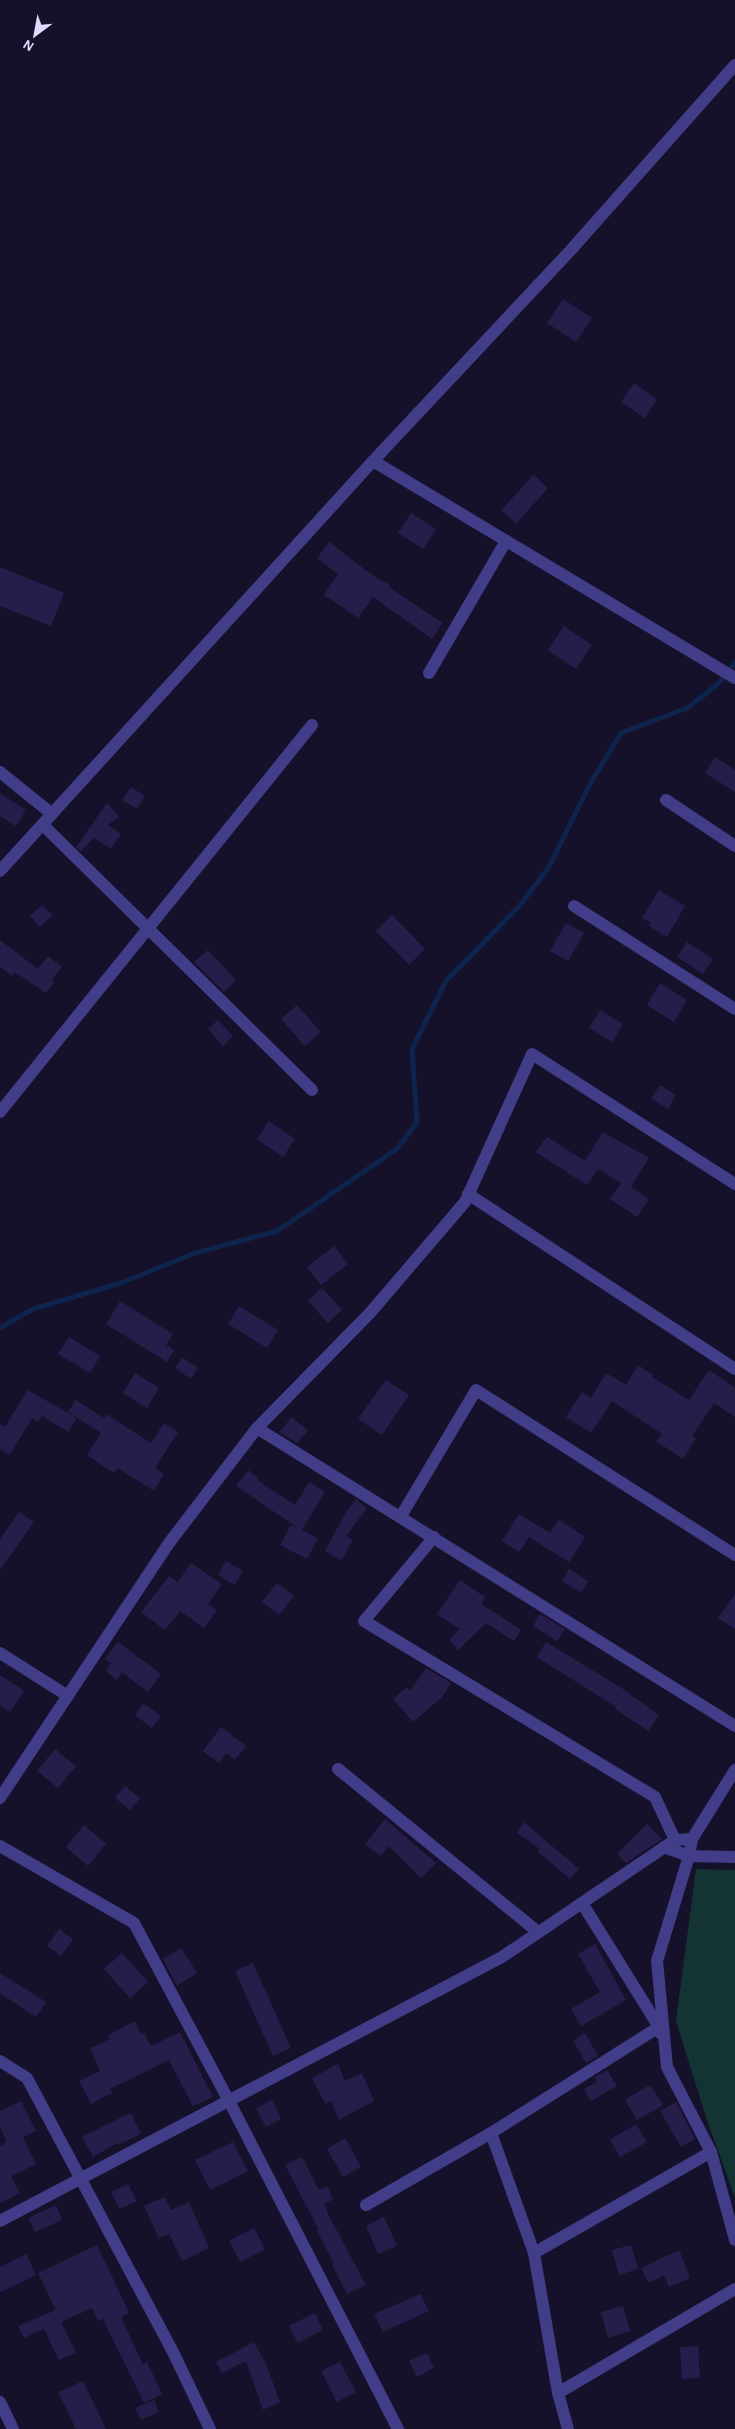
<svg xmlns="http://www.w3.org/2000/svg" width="735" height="2429" font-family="'Alegreya Sans',sans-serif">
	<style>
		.green { fill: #143433 }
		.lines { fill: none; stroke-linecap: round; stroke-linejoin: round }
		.stream { stroke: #0e244d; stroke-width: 5 }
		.building { fill: #271d4b }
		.minor { stroke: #413d88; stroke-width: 12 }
	</style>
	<rect width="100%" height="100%" fill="#16112a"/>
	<!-- green -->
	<polygon class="green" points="696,1869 735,1870 735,2198 706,2117 676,2021"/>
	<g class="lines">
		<!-- stream -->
		<polyline class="stream" points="0,1328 33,1309 121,1283 195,1253 277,1231 397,1149 417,1122 412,1049 446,981 521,904 549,867 591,782 621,733 687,708 717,685 735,663"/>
	</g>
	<!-- building -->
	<g class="building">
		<polygon points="563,299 592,318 576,342 547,323"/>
		<polygon points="634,383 657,399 645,418 621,402"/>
		<polygon points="534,475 548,488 516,524 501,510"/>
		<polygon points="411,513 436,529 423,549 398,533"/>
		<polygon points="329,542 372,575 390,585 389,587 442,623 432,639 373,597 358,618 324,595 338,574 317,558"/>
		<polygon points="0,567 64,593 51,626 0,606"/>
		<polygon points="564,626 592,645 576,669 548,650"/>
		<polygon points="715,757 735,770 735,792 705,773"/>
		<polygon points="131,787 145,796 137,809 122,800"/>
		<polygon points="0,793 26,810 16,826 0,816"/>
		<polygon points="107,803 119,816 108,825 121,834 111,849 94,838 81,851 76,847"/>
		<polygon points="659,890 685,906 667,937 649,926 651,923 642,918"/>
		<polygon points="42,905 53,915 40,927 30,916"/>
		<polygon points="392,915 425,949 409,965 376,931"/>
		<polygon points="566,923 584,933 568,961 550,951"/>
		<polygon points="0,940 38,969 48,956 62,967 52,980 54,982 46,993 15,972 12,976 0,967"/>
		<polygon points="687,942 713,959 703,974 677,957"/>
		<polygon points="208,950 236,980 224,992 194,962"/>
		<polygon points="660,983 687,1000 674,1022 647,1005"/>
		<polygon points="297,1005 321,1032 305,1046 281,1019"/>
		<polygon points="600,1010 623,1024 612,1042 589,1028"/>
		<polygon points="218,1020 233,1036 223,1046 208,1029"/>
		<polygon points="660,1085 676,1095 668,1109 651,1098"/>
		<polygon points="269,1121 295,1139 283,1157 257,1139"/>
		<polygon points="603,1132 649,1158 631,1187 649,1199 637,1217 610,1199 621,1183 598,1169 587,1185 536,1152 547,1137 585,1161"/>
		<polygon points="334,1246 348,1264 321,1285 307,1267"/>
		<polygon points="322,1288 342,1310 328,1323 308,1301"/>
		<polygon points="120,1301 173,1334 166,1345 174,1350 167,1362 106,1324"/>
		<polygon points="239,1306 278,1330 267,1348 228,1324"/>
		<polygon points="69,1337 100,1356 90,1373 58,1354"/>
		<polygon points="182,1357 198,1368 191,1379 175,1368"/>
		<polygon points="638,1365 653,1375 652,1377 689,1400 709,1370 735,1388 735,1417 714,1403 692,1436 696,1438 683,1459 656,1441 662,1434 612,1401 591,1433 566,1417 582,1392 591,1398 606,1373 626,1385"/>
		<polygon points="135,1373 159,1388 147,1408 123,1393"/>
		<polygon points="386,1380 409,1395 382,1435 358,1419"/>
		<polygon points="28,1390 77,1418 68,1432 42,1416 38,1422 32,1418 10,1455 0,1449 0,1424 5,1427"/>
		<polygon points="76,1400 104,1418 106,1414 151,1443 164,1423 178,1432 155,1468 164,1474 154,1491 118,1468 114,1473 87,1455 101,1433 68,1412"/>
		<polygon points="292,1417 308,1431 297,1443 279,1432"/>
		<polygon points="248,1470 258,1478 257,1480 295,1505 309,1482 325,1492 302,1530 318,1539 307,1559 280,1545 291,1525 301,1530 236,1486"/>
		<polygon points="356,1499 367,1508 346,1536 353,1540 341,1561 325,1551 345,1514"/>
		<polygon points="19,1512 34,1522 0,1570 0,1539"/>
		<polygon points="519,1514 550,1533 559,1520 585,1537 569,1562 529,1537 519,1552 502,1541"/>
		<polygon points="226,1561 243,1571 235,1585 218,1575"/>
		<polygon points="191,1563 222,1584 208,1604 217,1610 204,1628 180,1611 165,1630 141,1612 169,1576 178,1582"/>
		<polygon points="569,1569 588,1581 581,1593 562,1581"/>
		<polygon points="460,1580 485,1597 481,1604 521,1630 514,1641 486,1623 458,1650 449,1640 460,1629 437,1614"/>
		<polygon points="277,1583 294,1596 279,1615 262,1602"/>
		<polygon points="735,1594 735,1629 718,1618"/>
		<polygon points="540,1614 565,1629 557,1641 533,1626"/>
		<polygon points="118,1642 161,1674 148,1692 122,1672 117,1680 106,1671 111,1663 105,1659"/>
		<polygon points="546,1642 623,1689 659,1715 648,1731 615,1709 616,1707 537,1657"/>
		<polygon points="426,1668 451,1683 443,1696 413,1722 393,1699 407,1687 410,1691"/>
		<polygon points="0,1675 24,1691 10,1712 0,1705"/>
		<polygon points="143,1703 161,1716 152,1728 135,1715"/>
		<polygon points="221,1727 246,1746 235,1760 226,1753 219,1763 203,1751"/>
		<polygon points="55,1749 76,1766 58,1788 37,1771"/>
		<polygon points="125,1786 140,1798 130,1810 115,1798"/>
		<polygon points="385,1819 436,1863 421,1878 389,1846 381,1856 365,1844"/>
		<polygon points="524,1822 579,1869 570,1879 538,1852 540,1849 517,1833"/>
		<polygon points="647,1824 662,1839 626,1863 617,1854"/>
		<polygon points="84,1825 106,1844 88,1866 66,1847"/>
		<polygon points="59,1929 73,1939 61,1956 47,1946"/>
		<polygon points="595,1944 626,2000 581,2026 571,2009 600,1992 578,1954"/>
		<polygon points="181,1948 197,1973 177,1986 163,1959"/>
		<polygon points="122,1953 148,1982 130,1998 104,1969"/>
		<polygon points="253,1963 291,2048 273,2056 235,1971"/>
		<polygon points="0,1973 46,2002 36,2017 0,1993"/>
		<polygon points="135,2021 141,2035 144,2033 151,2046 180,2032 213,2097 193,2106 169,2060 110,2089 112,2093 91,2104 79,2081 100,2071 90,2048 110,2039 108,2035"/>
		<polygon points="585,2033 598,2056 586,2063 573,2041"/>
		<polygon points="338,2064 345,2081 362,2073 374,2101 339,2120 331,2101 325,2104 312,2078"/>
		<polygon points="607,2070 617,2086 591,2101 584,2089 597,2082 595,2077"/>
		<polygon points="650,2085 663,2105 637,2120 625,2100"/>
		<polygon points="272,2100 281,2119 266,2127 256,2108"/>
		<polygon points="21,2101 36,2131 23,2137 36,2164 11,2176 20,2193 0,2203 0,2146 7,2142 0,2127 0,2111"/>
		<polygon points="676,2102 695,2139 681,2147 660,2111"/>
		<polygon points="131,2113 141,2134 118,2145 117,2143 93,2157 83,2138 83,2136"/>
		<polygon points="636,2124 647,2142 620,2157 610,2140"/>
		<polygon points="345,2138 361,2167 343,2177 327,2149"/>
		<polygon points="233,2142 248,2171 210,2190 195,2160"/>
		<polygon points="302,2157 319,2190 327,2186 333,2199 324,2204 329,2216 366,2285 347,2294 332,2265 334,2264 317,2231 319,2230 285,2165"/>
		<polygon points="128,2184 137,2201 120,2209 111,2192"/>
		<polygon points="165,2197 171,2210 189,2202 209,2248 182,2261 169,2234 159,2238 144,2206"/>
		<polygon points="56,2205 62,2220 35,2232 28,2218"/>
		<polygon points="384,2217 397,2246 378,2254 366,2226"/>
		<polygon points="254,2228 265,2249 240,2262 229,2241"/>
		<polygon points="97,2245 129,2313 121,2317 143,2365 147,2362 162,2394 144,2403 103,2319 98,2321 92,2308 61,2322 76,2353 59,2360 44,2329 24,2338 18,2326 56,2310 38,2273"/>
		<polygon points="631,2245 638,2269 619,2275 612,2250"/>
		<polygon points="679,2250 690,2278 669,2287 664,2275 649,2283 641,2268"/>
		<polygon points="26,2254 36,2275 0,2292 0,2267"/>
		<polygon points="420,2294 429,2311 383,2332 374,2314"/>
		<polygon points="623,2306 630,2331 608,2338 601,2312"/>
		<polygon points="315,2313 323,2330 298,2343 289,2326"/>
		<polygon points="254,2342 266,2364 280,2402 263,2410 246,2361 222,2373 216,2362"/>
		<polygon points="698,2346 700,2378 682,2379 680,2347"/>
		<polygon points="427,2353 434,2368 417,2377 409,2361"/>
		<polygon points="340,2362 356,2392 337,2402 321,2371"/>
		<polygon points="83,2381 106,2429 76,2429 58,2392"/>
		<polygon points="154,2400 159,2412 141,2420 135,2408"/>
	</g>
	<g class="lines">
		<!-- minor -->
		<g class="minor">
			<polyline points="373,461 735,678"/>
			<polyline points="429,673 506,541"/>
			<polyline points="0,772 52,814"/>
			<polyline points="666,800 735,846"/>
			<polyline points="43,825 312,1090"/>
			<polyline points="0,871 373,461 570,251 735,65"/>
			<polyline points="574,906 735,1009"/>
			<polyline points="0,1112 312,725"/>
			<polyline points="468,1194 735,1369"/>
			<polyline points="257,1428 735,1726"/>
			<polyline points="401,1516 476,1390 735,1555"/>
			<polyline points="434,1537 364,1621 655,1797 675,1840"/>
			<polyline points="0,1653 68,1696"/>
			<polyline points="338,1769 538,1932"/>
			<polyline points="735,1770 692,1839 689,1856 657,1961 667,2067 711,2152 735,2240"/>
			<polyline points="0,1798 169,1543 257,1428 370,1313 465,1202 532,1054 735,1184"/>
			<polyline points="0,1846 134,1923 229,2101 398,2429"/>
			<polyline points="664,1847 689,1856 735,1857"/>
			<polyline points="582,1903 659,2027 660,2033"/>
			<polyline points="0,2061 27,2078 173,2352 210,2429"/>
			<polyline points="491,2133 534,2253 558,2393 568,2429"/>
			<polyline points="366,2205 491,2133 659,2027"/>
			<polyline points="0,2221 502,1957 675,1840 692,1839"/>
			<polyline points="534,2253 711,2152"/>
			<polyline points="558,2393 735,2289"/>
			<polyline points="0,2402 13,2429"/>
		</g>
	</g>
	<!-- north arrow -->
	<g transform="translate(35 35) rotate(212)" stroke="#16112a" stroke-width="4" paint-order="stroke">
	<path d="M0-4L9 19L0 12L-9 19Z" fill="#dfdbff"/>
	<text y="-8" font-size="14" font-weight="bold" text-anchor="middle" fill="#dfdbff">N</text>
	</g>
</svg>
